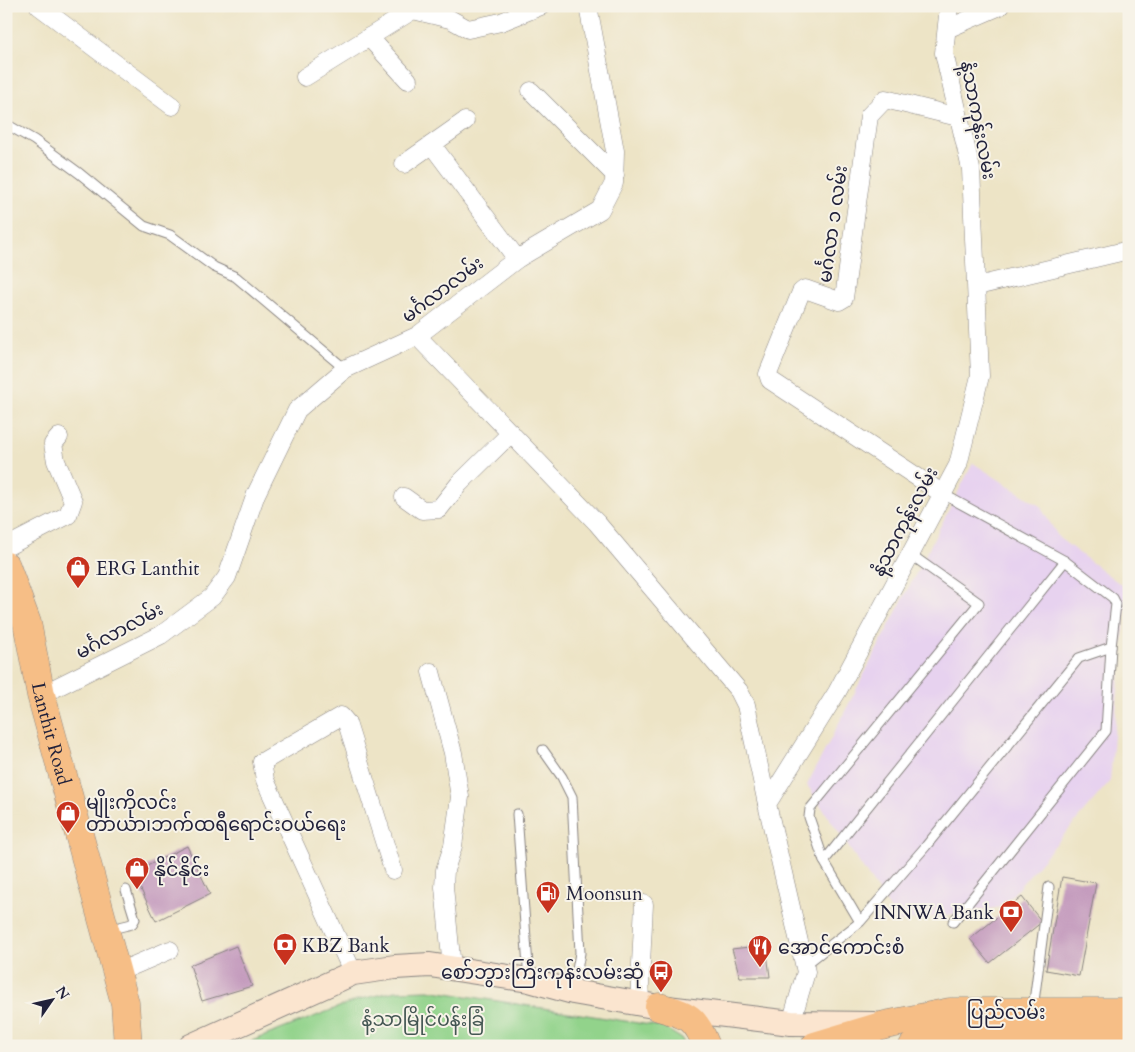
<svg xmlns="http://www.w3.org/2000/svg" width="1135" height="1052" font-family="Cardo,'Noto Sans Myanmar',serif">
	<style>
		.built { fill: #e7d2ef }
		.green { fill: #92d38b; stroke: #5a7a63 }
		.building { fill: #c298bc }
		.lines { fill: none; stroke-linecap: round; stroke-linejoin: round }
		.lane-casing { stroke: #888380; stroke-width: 11 }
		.street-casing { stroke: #888380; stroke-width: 19 }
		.secondary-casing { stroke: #888380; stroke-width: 26 }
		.primary-casing { stroke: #888380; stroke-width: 29 }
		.highway-casing { stroke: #888380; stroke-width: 29 }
		.lane { stroke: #fff; stroke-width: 9 }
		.street { stroke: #fff; stroke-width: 18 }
		.secondary { stroke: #fbe5cf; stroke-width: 24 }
		.primary { stroke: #f6be86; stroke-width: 28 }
		.highway { stroke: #f6be86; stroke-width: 28 }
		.labels { text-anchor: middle; stroke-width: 4; stroke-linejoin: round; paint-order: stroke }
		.street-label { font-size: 19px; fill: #22223b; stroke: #f7f3e8 }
		.poi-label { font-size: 19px; fill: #22223b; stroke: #f7f3e8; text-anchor: start }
		.park-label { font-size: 19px; fill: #445753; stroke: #f7f3e8 }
	</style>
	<rect width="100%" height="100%" fill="#f7f3e8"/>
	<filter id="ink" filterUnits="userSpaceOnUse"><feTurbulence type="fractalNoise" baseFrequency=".02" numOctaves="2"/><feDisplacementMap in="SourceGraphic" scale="10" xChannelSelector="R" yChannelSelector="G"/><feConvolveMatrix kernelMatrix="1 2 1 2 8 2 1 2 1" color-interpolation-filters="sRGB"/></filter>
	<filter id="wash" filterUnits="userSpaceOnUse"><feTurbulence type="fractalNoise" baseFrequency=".0096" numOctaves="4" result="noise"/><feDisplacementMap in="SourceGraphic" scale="20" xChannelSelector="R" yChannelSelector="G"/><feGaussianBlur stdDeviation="1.12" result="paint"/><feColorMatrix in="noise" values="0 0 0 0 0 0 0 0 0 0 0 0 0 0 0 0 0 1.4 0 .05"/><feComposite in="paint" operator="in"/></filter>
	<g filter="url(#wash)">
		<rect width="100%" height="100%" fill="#ede4c6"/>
		<!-- built -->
		<polygon class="built" points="973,463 1040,506 1059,538 1127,589 1110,781 1002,907 899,922 807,785"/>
		<!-- green -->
		<polygon class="green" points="428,990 663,1027 682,1039 685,1046 239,1046 357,1000 396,991"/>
		<g id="blocks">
			<!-- building -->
			<g class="building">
				<polygon points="187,846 210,894 156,921 133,873"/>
				<polygon points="1062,877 1096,883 1079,976 1046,970"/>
				<polygon points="1022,897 1042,922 990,963 970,939"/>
				<polygon points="766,945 770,977 740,977 732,949"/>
				<polygon points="236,946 252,986 202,1001 190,965"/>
			</g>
		</g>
	</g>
	<g filter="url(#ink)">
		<use href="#blocks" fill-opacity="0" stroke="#888380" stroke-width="1"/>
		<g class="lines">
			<defs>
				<g id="lane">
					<polyline points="6,124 34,140 79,173 144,226 170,235 214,267 236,277 345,369"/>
					<polyline points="943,494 1065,561"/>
					<polyline points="543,750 562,777 572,797 580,953 573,992"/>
					<polyline points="517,814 529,980"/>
					<polyline points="824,861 809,817 810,809 979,603 910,554"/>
					<polyline points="953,922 1106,731 1111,647"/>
					<polyline points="107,930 132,924 135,919 126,890"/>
					<polyline points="805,965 860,922 926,846 1079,658 1111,647 1116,604 1113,598 1065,561 824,861 860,922"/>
					<polyline points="1033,1009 1049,887"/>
				</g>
				<g id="street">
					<polyline points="39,6 172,106"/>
					<polyline points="947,29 1000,6"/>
					<polyline points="369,37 408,80"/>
					<polyline points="305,77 413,10 450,19 468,29 501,22 541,6"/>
					<polyline points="531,91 615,175"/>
					<polyline points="432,145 517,259"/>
					<polyline points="404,164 465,121"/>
					<polyline points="977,286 1129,250"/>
					<polyline points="417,336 597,523 739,691 746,705 767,804"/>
					<polyline points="943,494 770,380 768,374 801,292 805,289 839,301 844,298 869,116 885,99 958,117"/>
					<polyline points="404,497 422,510 439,509 459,484 511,433"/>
					<polyline points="6,547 68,515 73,501 56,461 53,444 59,437"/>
					<polyline points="431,672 453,753 460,797 453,846 445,870 444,887 452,968"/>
					<polyline points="41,695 161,635 212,597 227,577 256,494 297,410 345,369 417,336 517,259 600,210 614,183 615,151 588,6"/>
					<polyline points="116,973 170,950"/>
					<polyline points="353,973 265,780 262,762 341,716 347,723 393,870"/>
					<polyline points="639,1004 644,904"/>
					<polyline points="791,1023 806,972 767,804 837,692 958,465 980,376 971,169 944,53 949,6"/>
				</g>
				<polyline id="secondary" points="191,1046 353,973 395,967 430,965 529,980 573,992 659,1007 791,1023 874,1024"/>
				<g id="primary">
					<path id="s1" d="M6,566L27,623L41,695L125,1003L128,1046"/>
				</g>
				<g id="highway">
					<path d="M659,1007C688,1015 695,1017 706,1046"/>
					<polyline points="815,1046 885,1025 950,1012 1129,1012"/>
					<polyline points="913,1046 952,1039 1129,1038"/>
				</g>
			</defs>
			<!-- lane casing -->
			<use href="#lane" class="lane-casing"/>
			<!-- street casing -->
			<use href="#street" class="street-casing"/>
			<!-- secondary casing -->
			<use href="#secondary" class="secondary-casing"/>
			<!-- primary casing -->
			<use href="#primary" class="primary-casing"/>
			<!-- highway casing -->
			<use href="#highway" class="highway-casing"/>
			<!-- lane -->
			<use href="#lane" class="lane"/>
			<!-- street -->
			<use href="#street" class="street"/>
			<!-- secondary -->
			<use href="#secondary" class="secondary"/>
			<!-- primary -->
			<use href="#primary" class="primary"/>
			<!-- highway -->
			<use href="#highway" class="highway"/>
		</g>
	</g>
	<!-- icons -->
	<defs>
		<symbol id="shop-pin" viewBox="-11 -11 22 30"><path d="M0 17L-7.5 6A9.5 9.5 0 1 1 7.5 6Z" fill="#c8321e" stroke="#f7f3e8"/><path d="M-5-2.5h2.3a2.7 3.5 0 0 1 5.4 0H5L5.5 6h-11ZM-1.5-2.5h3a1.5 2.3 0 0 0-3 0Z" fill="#fff"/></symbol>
		<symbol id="fuel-pin" viewBox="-11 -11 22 30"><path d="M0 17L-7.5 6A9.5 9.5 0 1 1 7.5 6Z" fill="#c8321e" stroke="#f7f3e8"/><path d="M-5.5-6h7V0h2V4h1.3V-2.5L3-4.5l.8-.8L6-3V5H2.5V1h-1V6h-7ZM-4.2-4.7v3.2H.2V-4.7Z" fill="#fff"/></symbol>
		<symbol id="bank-pin" viewBox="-11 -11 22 30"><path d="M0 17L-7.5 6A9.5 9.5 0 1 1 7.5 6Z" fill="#c8321e" stroke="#f7f3e8"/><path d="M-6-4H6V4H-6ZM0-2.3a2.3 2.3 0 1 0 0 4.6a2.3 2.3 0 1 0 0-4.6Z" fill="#fff"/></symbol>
		<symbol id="restaurant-pin" viewBox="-11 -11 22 30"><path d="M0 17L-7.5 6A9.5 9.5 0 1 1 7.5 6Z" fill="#c8321e" stroke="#f7f3e8"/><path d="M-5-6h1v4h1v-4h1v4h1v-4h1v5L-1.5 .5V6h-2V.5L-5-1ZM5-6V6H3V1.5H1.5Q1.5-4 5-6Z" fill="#fff"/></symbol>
		<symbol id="bus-pin" viewBox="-11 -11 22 30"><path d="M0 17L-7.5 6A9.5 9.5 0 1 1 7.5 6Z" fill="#c8321e" stroke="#f7f3e8"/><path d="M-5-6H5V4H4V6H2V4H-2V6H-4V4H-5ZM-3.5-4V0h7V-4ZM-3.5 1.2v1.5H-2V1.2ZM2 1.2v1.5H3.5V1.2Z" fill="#fff"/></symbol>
	</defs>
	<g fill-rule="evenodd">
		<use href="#shop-pin" x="64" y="554" width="28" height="38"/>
		<use href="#shop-pin" x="54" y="799" width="28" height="38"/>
		<use href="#shop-pin" x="123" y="855" width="28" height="38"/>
		<use href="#fuel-pin" x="534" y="879" width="28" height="38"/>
		<use href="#bank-pin" x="997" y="898" width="28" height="38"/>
		<use href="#bank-pin" x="271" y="931" width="28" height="38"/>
		<use href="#restaurant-pin" x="746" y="933" width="28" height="38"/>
		<use href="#bus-pin" x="647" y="958" width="28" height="38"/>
	</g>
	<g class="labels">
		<!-- street labels -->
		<g class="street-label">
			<text transform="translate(979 120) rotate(79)" y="7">နံ့သာကုန်းလမ်း</text>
			<text transform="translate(832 224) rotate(-82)" y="7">မင်္ဂလာ ၁ လမ်း</text>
			<text transform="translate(442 289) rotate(-37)" y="7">မင်္ဂလာလမ်း</text>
			<text transform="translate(904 521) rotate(-62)" y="7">နံ့သာကုန်းလမ်း</text>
			<text transform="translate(119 630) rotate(-29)" y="7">မင်္ဂလာလမ်း</text>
			<text dy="7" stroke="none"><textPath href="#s1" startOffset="174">Lanthit Road</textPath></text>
			<text x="1006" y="1019">ပြည်လမ်း</text>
		</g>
		<!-- poi labels -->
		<g class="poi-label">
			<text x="96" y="575">ERG Lanthit</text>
			<text x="86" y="809">မျိုးကိုလင်း<tspan x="86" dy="22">တာယာ၊ဘက်ထရီရောင်းဝယ်ရေး</tspan></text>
			<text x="154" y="876">နိုင်နိုင်း</text>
			<text x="566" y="900">Moonsun</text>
			<text x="994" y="919" text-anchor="end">INNWA Bank</text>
			<text x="302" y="952">KBZ Bank</text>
			<text x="778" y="954">အောင်ကောင်းစံ</text>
			<text x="644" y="979" text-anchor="end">စော်ဘွားကြီးကုန်းလမ်းဆုံ</text>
		</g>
		<!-- park labels -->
		<g class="park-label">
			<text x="423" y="1026">နံ့သာမြိုင်ပန်းခြံ</text>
		</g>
	</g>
	<!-- margin -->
	<rect width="1135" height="1052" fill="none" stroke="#f7f3e8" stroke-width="25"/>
	<!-- north arrow -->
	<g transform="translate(52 1000) rotate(56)" stroke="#f7f3e8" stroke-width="4" paint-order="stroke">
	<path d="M0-4L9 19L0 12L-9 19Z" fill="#22223b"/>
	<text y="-8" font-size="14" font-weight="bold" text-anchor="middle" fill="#22223b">N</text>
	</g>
</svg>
